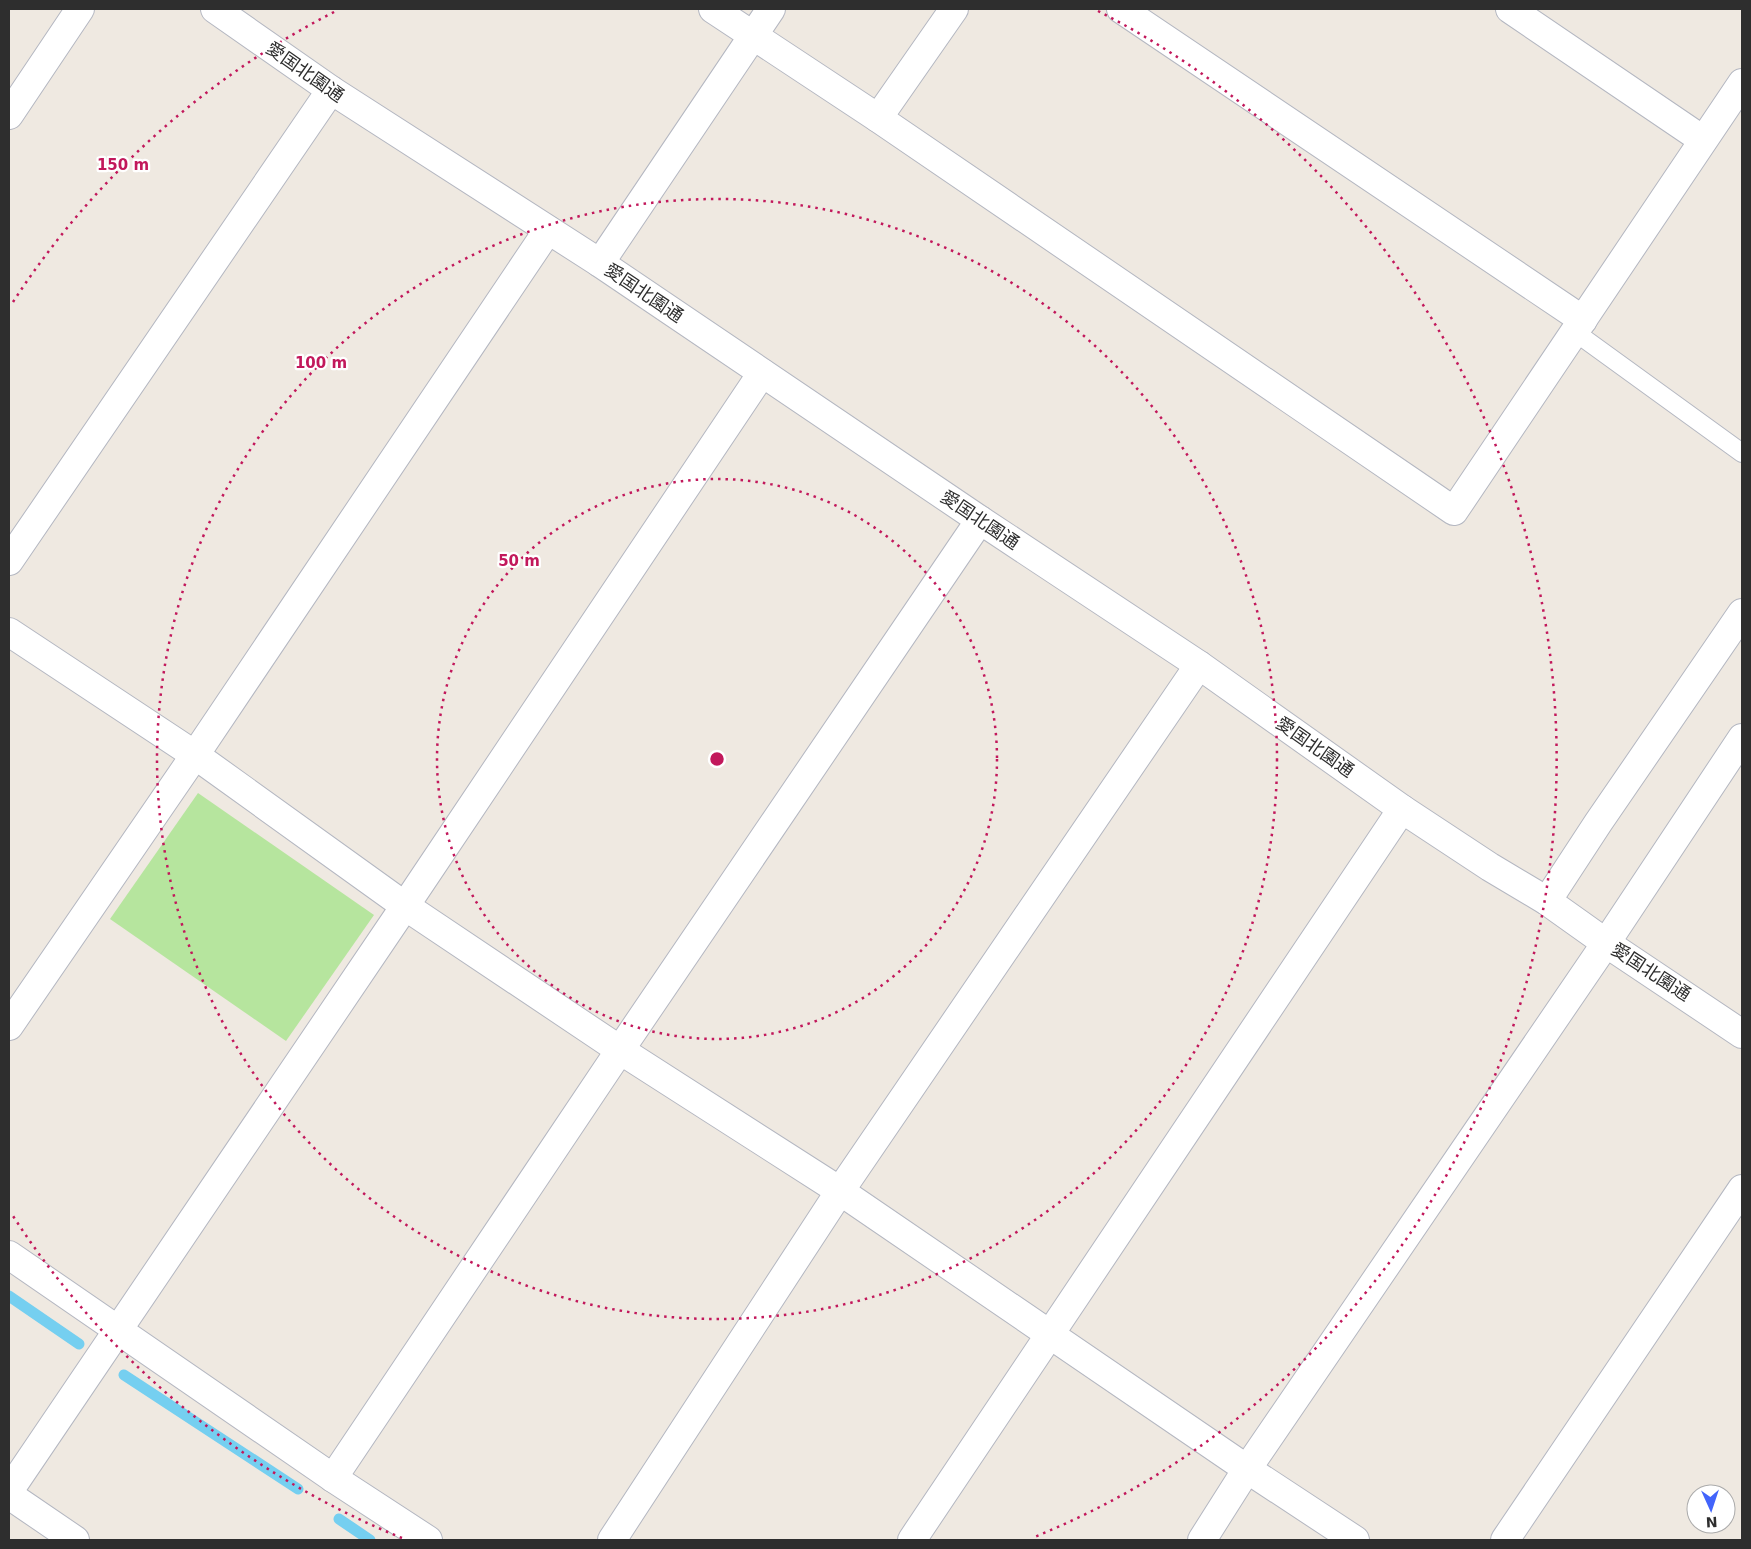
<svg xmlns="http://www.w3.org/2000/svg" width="1751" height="1549" font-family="'DejaVu Sans','Noto Sans JP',sans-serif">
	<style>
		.green { fill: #b6e59e }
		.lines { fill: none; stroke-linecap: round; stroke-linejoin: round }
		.stream { stroke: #75cff0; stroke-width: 11 }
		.lane-casing { stroke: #b4b7c1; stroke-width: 20 }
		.street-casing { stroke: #b4b7c1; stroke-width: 30 }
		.secondary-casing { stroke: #b4b7c1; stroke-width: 30 }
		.lane { stroke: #fff; stroke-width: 18 }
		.street { stroke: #fff; stroke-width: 28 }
		.secondary { stroke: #fff; stroke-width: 28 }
		.ring { fill: none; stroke: #c2185b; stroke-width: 2.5; stroke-dasharray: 2.5 5 }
		.labels { text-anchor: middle; stroke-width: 4.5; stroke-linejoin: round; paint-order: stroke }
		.street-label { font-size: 18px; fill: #2e2e2e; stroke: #fff }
		.centre { fill: #c2185b; stroke: #fff; stroke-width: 2.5 }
		.ring-label { font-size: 15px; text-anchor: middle; font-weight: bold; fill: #c2185b; stroke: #fff; stroke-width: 4.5; stroke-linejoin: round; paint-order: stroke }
	</style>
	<rect width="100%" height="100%" fill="#efe9e1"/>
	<!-- green -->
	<polygon class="green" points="198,793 374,915 286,1041 110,919"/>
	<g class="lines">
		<!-- stream -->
		<g class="stream">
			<polyline points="9,1296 79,1344"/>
			<polyline points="124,1375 298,1489"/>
			<polyline points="339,1519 370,1540"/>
		</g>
		<defs>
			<polyline id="lane" points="1575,332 1742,453"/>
			<g id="street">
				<polyline points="713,9 878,118 1454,511 1742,83"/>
				<polyline points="1121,9 1583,320"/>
				<polyline points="1510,9 1703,140"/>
				<polyline points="9,115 80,9"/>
				<polyline points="878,118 954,9"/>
				<polyline points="600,263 771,9"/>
				<polyline points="9,561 331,90"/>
				<polyline points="9,632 195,755 405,906 620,1050 840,1191 1247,1469 1355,1540"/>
				<polyline points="9,1026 195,755 548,230"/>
				<polyline points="9,1255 333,1478 428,1540"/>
				<polyline points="333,1478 620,1050 980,520"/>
				<polyline points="9,1491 405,906 762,373"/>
				<polyline points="9,1495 75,1540"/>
				<polyline points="612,1540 840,1191 1199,665"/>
				<polyline points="912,1540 1402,809"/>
				<polyline points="1202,1540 1247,1469 1606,943"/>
				<polyline points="1505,1540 1742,1189"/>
			</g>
			<g id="secondary">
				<polyline points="215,9 331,90 600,263 980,520 1199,665 1402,809 1490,867 1547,901 1606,943 1742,1034"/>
				<polyline points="1547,901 1598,823 1742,613"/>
				<polyline points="1606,943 1742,738"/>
			</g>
		</defs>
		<!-- lane casing -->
		<use href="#lane" class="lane-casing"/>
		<!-- street casing -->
		<use href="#street" class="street-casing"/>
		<!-- secondary casing -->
		<use href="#secondary" class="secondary-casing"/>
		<!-- lane -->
		<use href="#lane" class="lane"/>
		<!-- street -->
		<use href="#street" class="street"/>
		<!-- secondary -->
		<use href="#secondary" class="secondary"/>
	</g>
	<!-- distance rings -->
	<g class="ring">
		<circle cx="717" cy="759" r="280"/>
		<circle cx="717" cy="759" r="560"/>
		<path d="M402 1538A840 840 0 0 1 13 1216M13 302A840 840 0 0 1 336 11M1098 11A840 840 0 0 1 1032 1538"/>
	</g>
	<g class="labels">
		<!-- street labels -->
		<g class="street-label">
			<text transform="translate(305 72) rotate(35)" y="6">愛国北園通</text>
			<text transform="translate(644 293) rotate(34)" y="6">愛国北園通</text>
			<text transform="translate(980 520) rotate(34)" y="6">愛国北園通</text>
			<text transform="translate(1315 747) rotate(35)" y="6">愛国北園通</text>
			<text transform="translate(1651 972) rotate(33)" y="6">愛国北園通</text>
		</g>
	</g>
	<circle cx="717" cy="759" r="8" class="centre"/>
	<g class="ring-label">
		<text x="123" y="170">150 m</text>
		<text x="321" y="368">100 m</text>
		<text x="519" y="566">50 m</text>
	</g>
	<!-- border -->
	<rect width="1751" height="1549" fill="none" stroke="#2e2e2e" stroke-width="20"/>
	<!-- north arrow -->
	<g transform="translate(1711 1509) rotate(177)"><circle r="24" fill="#ffffff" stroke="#ababab"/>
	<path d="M0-4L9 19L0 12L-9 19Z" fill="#4264fb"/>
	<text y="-8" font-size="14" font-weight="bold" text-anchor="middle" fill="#2e2e2e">N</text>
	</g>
</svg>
